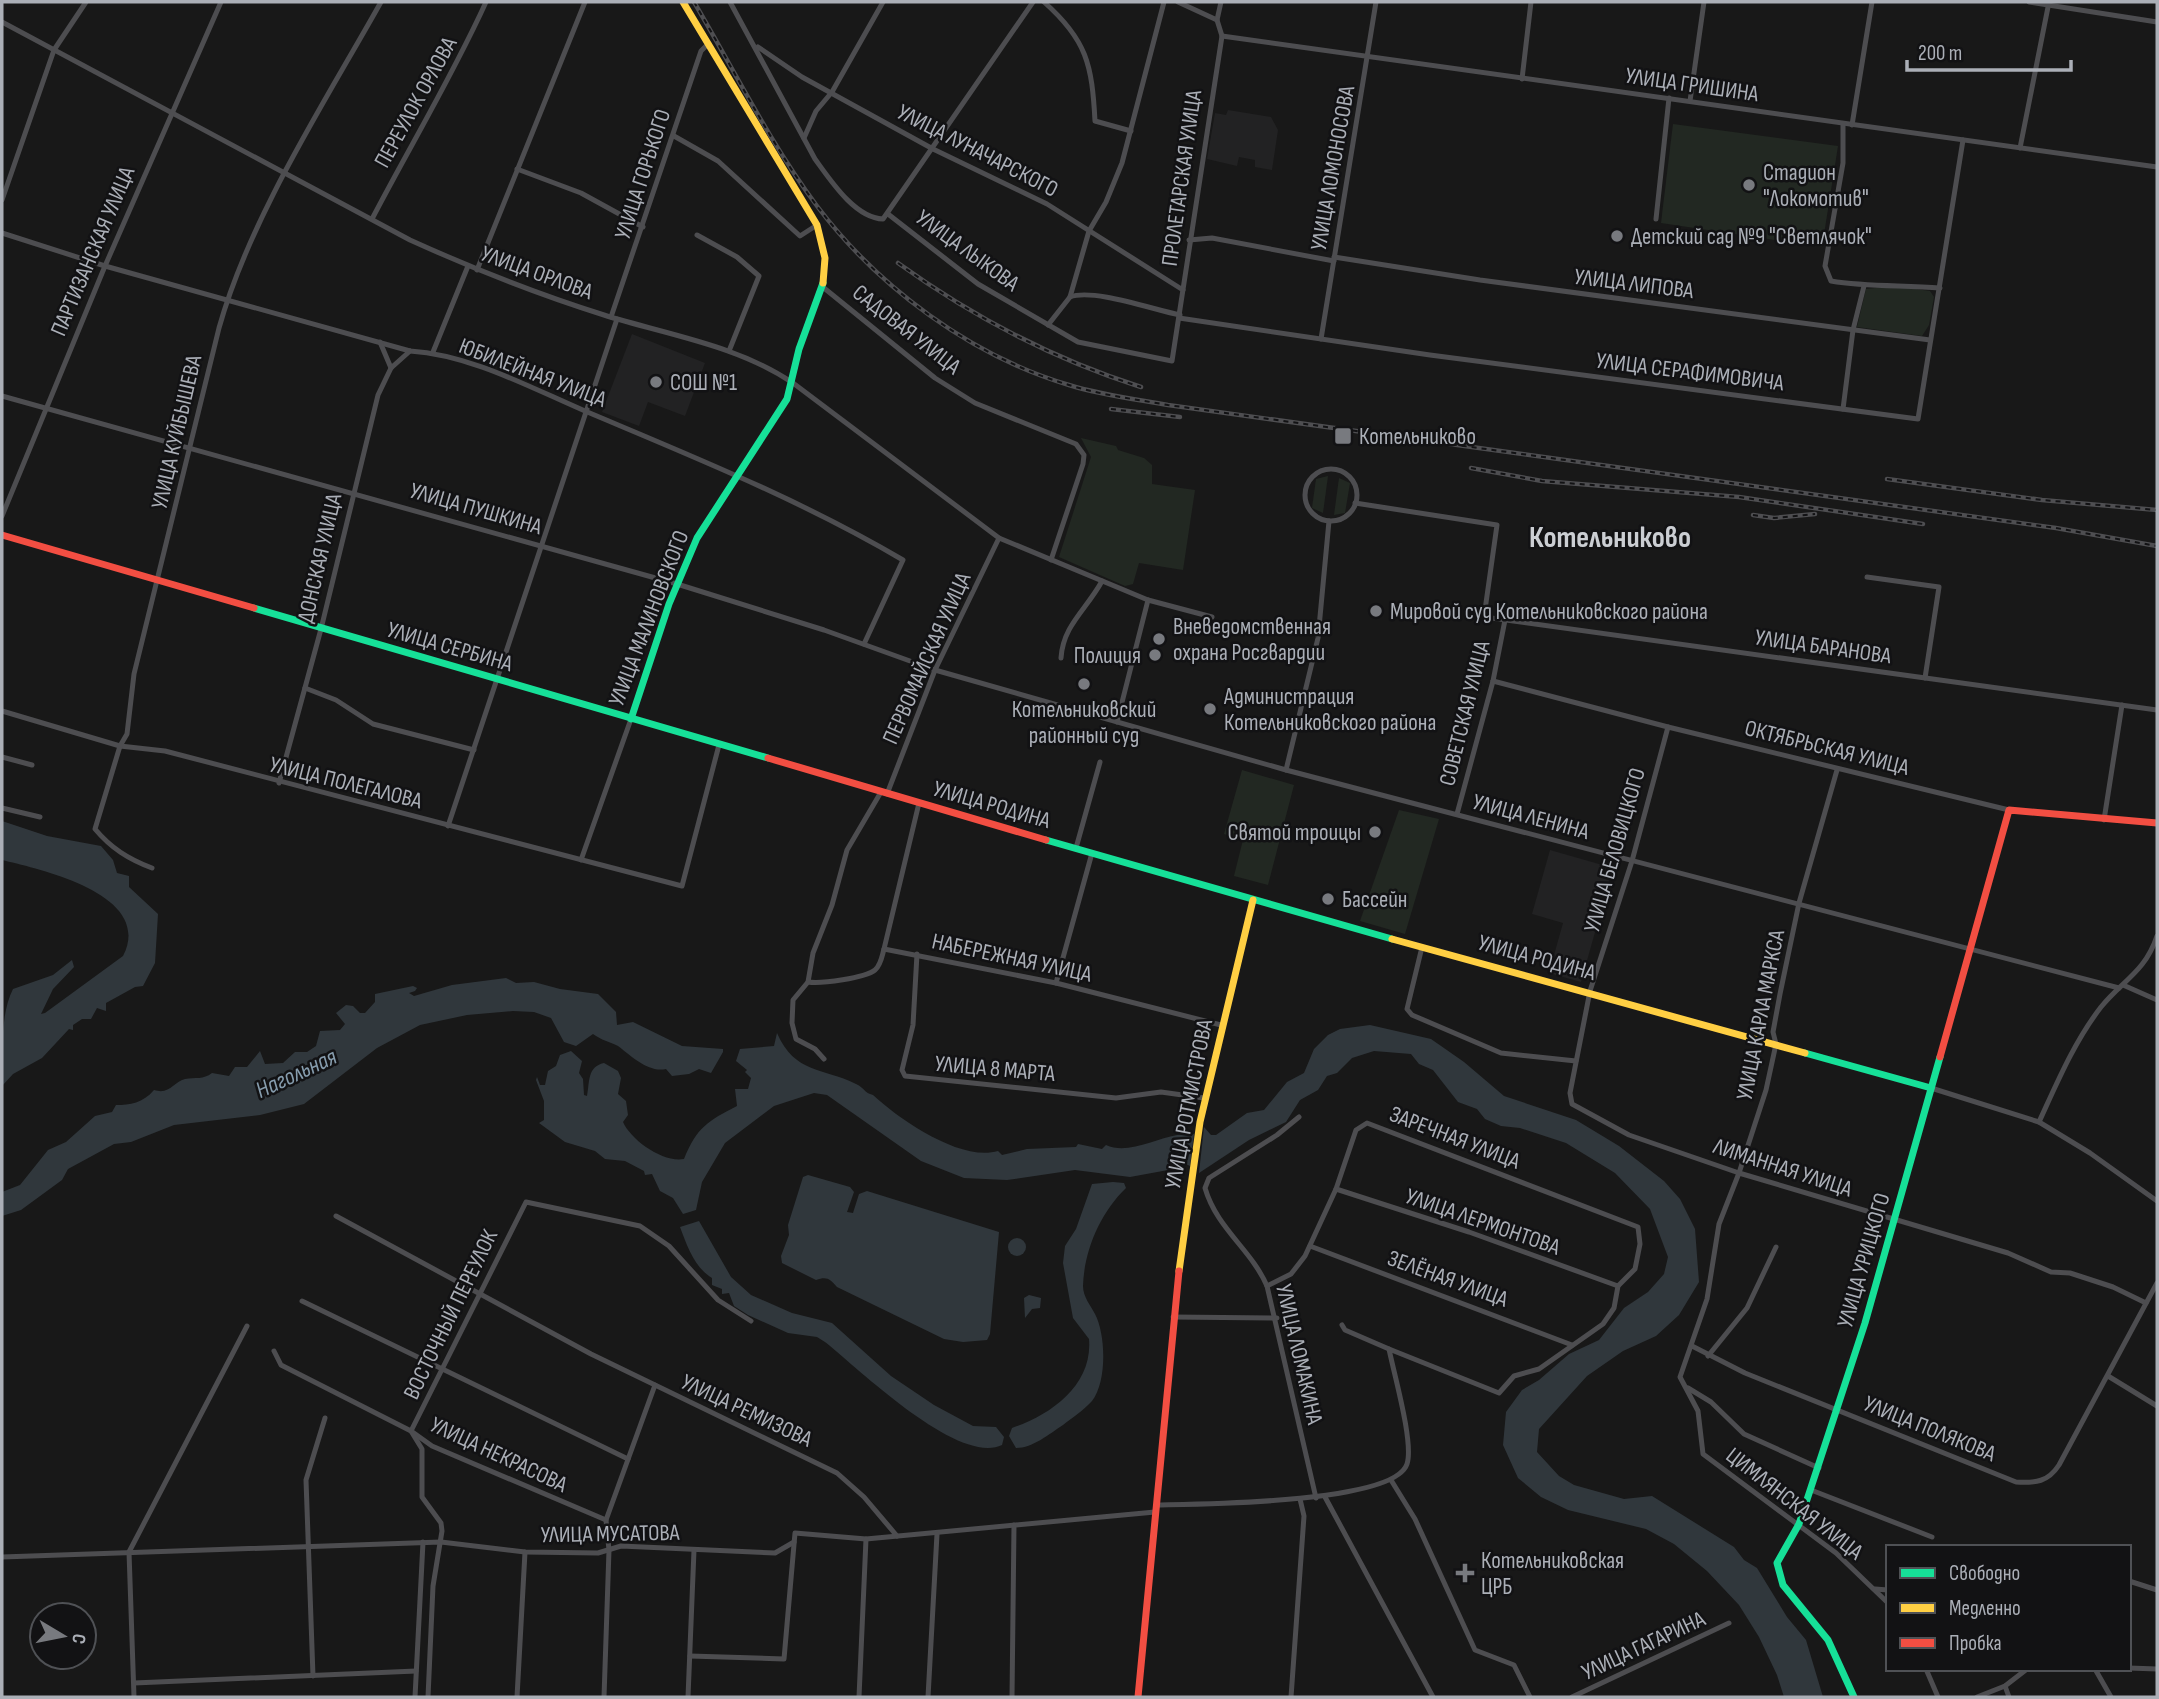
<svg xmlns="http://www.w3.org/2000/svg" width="2159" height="1699" font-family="'Sofia Sans Condensed',sans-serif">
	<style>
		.built { fill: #222223 }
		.green { fill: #222822 }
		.water { fill: #30373c }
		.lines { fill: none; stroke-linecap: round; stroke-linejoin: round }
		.street { stroke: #4d4d50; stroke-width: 5 }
		.fast { stroke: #16e098; stroke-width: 7 }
		.slow { stroke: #ffcf43; stroke-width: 7 }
		.jam { stroke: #f24e42; stroke-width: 7 }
		.rail-casing { stroke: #4e4e51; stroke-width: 4.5 }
		.rail { stroke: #121214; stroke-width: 2; stroke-dasharray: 5; stroke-linecap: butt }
		.poi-dot { fill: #787a7f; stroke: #121214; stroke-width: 2.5 }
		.labels { text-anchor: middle; stroke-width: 5; stroke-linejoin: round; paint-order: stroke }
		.street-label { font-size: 23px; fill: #abafb7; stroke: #121214 }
		.poi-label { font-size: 23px; fill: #abafb7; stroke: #121214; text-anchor: start }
		.water-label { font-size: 24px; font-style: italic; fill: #869cad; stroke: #121214 }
		.district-label { font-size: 30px; font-weight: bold; fill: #cbced3; stroke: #121214 }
	</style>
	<rect width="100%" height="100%" fill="#181818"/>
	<!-- built -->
	<g class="built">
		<polygon points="1228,110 1271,117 1278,130 1272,170 1255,167 1255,160 1239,157 1237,166 1207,159 1215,113 1226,115"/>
		<polygon points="632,334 705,363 685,416 648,402 639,426 602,412"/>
		<polygon points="1550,850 1613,868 1581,982 1549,973 1563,923 1532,914"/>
	</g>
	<!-- green -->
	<g class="green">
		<polygon points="1673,124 1838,146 1822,247 1661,223"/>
		<polygon points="1894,286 1930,291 1934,297 1929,325 1922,336 1857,327 1866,289"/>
		<polygon points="1081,438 1116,446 1118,450 1144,458 1152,465 1152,484 1195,490 1183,570 1139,563 1133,584 1125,586 1059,557 1091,457"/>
		<polygon points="1328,476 1323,513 1312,508 1316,479"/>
		<polygon points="1339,478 1350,483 1345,513 1334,515"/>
		<polygon points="1242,770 1294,785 1268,885 1234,876 1243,840 1224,834"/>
		<polygon points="1399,810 1439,819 1405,934 1360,921"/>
	</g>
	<!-- water -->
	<g class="water">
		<path d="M2,821L47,836L101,846L113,860L117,873L129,876V887L158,914L155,963L143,986L135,987L106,1003V1011L97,1008L91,1019H82L73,1025V1030L69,1029L42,1058L13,1074L2,1086C2,1057 0,1014 13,989L53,975L72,960L74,967L53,989L41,1014L45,1013L123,956C155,894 39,869 2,860Z"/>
		<path d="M506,978L516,983L534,982L560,989L598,994L616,1012L617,1025L633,1022L682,1046L723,1049V1052L711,1073L699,1069L689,1074L672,1076L666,1069C648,1073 630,1055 618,1046C610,1042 601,1040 593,1034L576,1046L564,1042L551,1018L534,1012L513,1011L467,1015L420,1025L377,1048L304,1104L260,1115L174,1125L131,1142L114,1144L68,1169L62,1180L21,1210L2,1216V1192L20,1185L48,1150L66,1142L95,1116L112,1112L116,1105C130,1105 143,1103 154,1090C170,1095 173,1082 185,1079C196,1077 203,1080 212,1073L229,1076L235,1067H247L260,1051L265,1064L283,1063L295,1052H307L316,1046L320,1031L340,1030L345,1024L336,1013L346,1005L353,1006L360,1013H365L375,1002V994L413,986L417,988L415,991L409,993L414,996L452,985Z"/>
		<polygon points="1370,1025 1431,1039 1464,1062 1504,1096 1576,1120 1619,1146 1664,1181 1680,1199 1695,1229 1699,1282 1679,1315 1656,1336 1623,1351 1587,1376 1539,1429 1537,1452 1559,1476 1574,1485 1624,1499 1652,1496 1734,1547 1744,1560 1757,1568 1787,1617 1806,1640 1823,1697 1784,1697 1777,1675 1759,1637 1739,1605 1707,1571 1674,1544 1646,1529 1568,1510 1541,1497 1518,1478 1503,1445 1506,1412 1522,1390 1539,1380 1569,1354 1599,1340 1624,1308 1648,1292 1664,1274 1668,1257 1650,1209 1615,1173 1566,1143 1520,1128 1501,1126 1485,1119 1477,1109 1458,1102 1433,1070 1419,1064 1411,1054 1374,1051 1352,1058 1337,1073 1327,1076 1318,1090 1300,1100 1286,1122 1249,1140 1199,1173 1204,1127 1211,1135 1216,1135 1247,1113 1264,1110 1287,1082 1304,1073 1314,1049 1328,1035 1340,1029"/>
		<path d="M777,1033C795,1074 822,1067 856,1084C865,1088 864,1093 873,1095C900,1120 961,1162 998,1151L1002,1155L1027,1149L1076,1147L1078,1144L1102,1149L1106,1145C1127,1155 1155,1139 1177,1135C1184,1134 1188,1136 1194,1134L1190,1166L1184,1163L1179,1168L1130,1177L1075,1170L1007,1180L964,1178L921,1161L827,1095L814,1093L774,1106L725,1143L702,1182L696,1210L683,1214L673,1198L660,1191L652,1174L645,1175L644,1171L625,1161L605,1159L595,1151L565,1142L539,1123L544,1120V1101L536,1080L537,1077L540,1085H545L548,1071L556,1066L560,1055L571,1051L582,1061L579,1073L583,1079L584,1095L587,1096C590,1081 587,1067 604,1063L618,1071L621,1078L618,1094L626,1101L628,1115L623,1122C631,1140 663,1163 684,1159C697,1127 708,1121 737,1106L735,1089H748L751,1078L745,1072L747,1070L736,1061L740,1049L774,1046Z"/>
		<path d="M808,1175L850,1187L854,1192L847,1212L853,1213L859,1194L867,1191L999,1232L990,1334L987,1340L963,1342L944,1339L837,1287C830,1279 827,1276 816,1280L782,1263L781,1256L789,1235L788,1225L803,1177Z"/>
		<path d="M1113,1182L1124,1183L1126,1188C1100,1213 1084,1251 1083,1286C1083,1297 1091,1306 1095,1314C1106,1335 1107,1382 1092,1401C1084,1410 1072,1418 1063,1425C1049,1434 1033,1448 1016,1448L1009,1436L1012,1428C1051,1415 1093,1385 1089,1339L1073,1318L1063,1263L1065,1246L1076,1229L1092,1184Z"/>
		<path d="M699,1221L731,1277L751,1295L792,1313L832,1323L891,1376L934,1405L973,1426L996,1427L1004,1437L1002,1445C958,1466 858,1368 825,1342L817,1337L788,1333L748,1315L734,1306L729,1293L722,1294V1289L712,1285V1278C695,1268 687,1246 680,1227Z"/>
		<circle cx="1017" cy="1247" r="9"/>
		<polygon points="1029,1295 1041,1298 1040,1308 1032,1309 1025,1318 1024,1298"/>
	</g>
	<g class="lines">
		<!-- street -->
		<g class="street">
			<path d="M730,2L815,159C831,181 855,218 883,219L1033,2"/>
			<path d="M1044,2C1087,40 1092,65 1095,121L1131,131"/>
			<polyline points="1178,2 1217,20"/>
			<polyline points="2029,2 2157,22"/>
			<path d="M2,22L410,240C474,269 537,294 604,315C668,335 737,345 793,383L999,538L1148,600L1212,617"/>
			<polyline points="1222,36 2157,167"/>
			<polyline points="758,47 802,77 933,149 1047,204 1183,290"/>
			<polyline points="1522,79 1531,2"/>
			<polyline points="1690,101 1704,2"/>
			<path d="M1843,124V163L1825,266L1831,281C1867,287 1903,285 1940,288"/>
			<polyline points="1852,125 1872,2"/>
			<polyline points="674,136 718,161 800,236 817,225"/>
			<polyline points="804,138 816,111 832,92 883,2"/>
			<polyline points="2020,148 2049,2"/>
			<polyline points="517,169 581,193 643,227"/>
			<polyline points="2,200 54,50 86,2"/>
			<polyline points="888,214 978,284 1078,342 1172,361 1222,36 1217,20 1221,2"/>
			<path d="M372,219C410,146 452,77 486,2"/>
			<polyline points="1656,219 1669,98"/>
			<path d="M2,233L105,266L410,351C471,355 529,387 585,411C694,457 801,500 903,560L864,644"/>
			<polyline points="697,235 737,257 759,276 729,351"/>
			<polyline points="1189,240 1212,238 1334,261"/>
			<polyline points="1334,257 1480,280 1930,340"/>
			<polyline points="477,270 585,2"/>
			<polyline points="824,288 935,378 975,403 1076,444 1084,455 1083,464 1051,560"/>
			<path d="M1070,297C1093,288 1154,310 1180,315"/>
			<polyline points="611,317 701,51 708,44"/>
			<polyline points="1179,318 1430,355 1918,419 1963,140"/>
			<polyline points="1048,325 1070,297 1089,231 1106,202 1122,163 1164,2"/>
			<polyline points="1321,339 1376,2"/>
			<polyline points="380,342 391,368"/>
			<polyline points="433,352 468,266"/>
			<polyline points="2,396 677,584 824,630 935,670 1286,770 2119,988"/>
			<polyline points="1843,409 1853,330 1864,286"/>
			<circle cx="1331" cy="495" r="26"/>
			<polyline points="1355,503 1497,525 1484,617 2157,710"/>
			<polyline points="2,516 105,266 221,2"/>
			<polyline points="1867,577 1939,587 1925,678"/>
			<path d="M1061,658C1063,625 1087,609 1102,581"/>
			<polyline points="1493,681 1668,727 2009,810"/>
			<polyline points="305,688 336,700 373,724 474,750"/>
			<polyline points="2,711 120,746 165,751 682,886 719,745"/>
			<polyline points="1117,722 1148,600"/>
			<polyline points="1668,727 1632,861 1590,991 1570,1093 1572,1104 1629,1135 1739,1173 2008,1253 2051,1272 2070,1273 2113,1287 2146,1303"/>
			<polyline points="2,757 32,765"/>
			<polyline points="1286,770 1318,638 1329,521"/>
			<polyline points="1837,770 1799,903 1780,994 1773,1032 1776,1044 1766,1090 1739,1173 1719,1224 1707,1299 1680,1377 1698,1411 1703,1454 1836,1553 1888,1603"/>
			<polyline points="279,783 321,629 378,395 391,368 410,351"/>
			<polyline points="887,794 935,670 999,538"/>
			<polyline points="2,808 40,817"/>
			<polyline points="1457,814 1493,681 1505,620"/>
			<polyline points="2104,820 2122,705"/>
			<polyline points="448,826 617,319"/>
			<polyline points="1076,848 1100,762"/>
			<polyline points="581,860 631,719"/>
			<path d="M152,868C128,859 111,848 95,829L120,746L127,734L134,674L219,328C250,217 325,102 381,2"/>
			<polyline points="1422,947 1407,1009 1412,1015 1501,1053 1576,1061"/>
			<polyline points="884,949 919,803"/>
			<polyline points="917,954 913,1025 902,1070 905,1076 1116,1098 1161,1092 1204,1098"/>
			<path d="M808,982C821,984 865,978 875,970C881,965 882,956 884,949L1056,983L1221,1025"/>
			<polyline points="1056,983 1092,853"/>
			<polyline points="2123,985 2157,1000"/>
			<polyline points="824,1059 815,1049 796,1039 792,1023 793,1000 808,982 813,953 832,905 847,850 881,792"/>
			<polyline points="1931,1088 2039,1122 2090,1153 2157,1201"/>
			<path d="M1299,1117L1277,1135L1209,1178L1205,1188C1217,1229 1251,1249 1267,1286L1316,1498"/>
			<path d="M2039,1122C2057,1083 2074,1042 2101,1007C2123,980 2145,972 2157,936"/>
			<polyline points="1336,1189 1469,1232 1618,1286"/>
			<polyline points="336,1216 591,1354 837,1473 864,1497 897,1536"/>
			<polyline points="1310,1246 1572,1345"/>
			<polyline points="302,1301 628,1459"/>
			<polyline points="1173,1317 1277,1318"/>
			<polyline points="1342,1325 1345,1330 1389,1349"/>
			<path d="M1692,1346L1745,1373L2016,1482C2036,1483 2048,1482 2059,1465L2157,1283"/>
			<polyline points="274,1351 281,1365 411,1431 432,1446 606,1520"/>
			<polyline points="1708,1356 1747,1308 1776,1247"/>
			<polyline points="2108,1376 2157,1406"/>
			<polyline points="1688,1388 1711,1402 1744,1434 1819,1468"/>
			<polyline points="1391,1480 1415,1519 1475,1650 1514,1665 1530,1697"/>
			<polyline points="1811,1490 1932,1537"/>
			<polyline points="1325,1497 1433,1697"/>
			<path d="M1156,1505C1196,1504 1394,1504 1407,1464C1414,1443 1394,1374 1389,1349L1499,1393L1514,1376L1539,1369L1603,1324L1614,1308L1618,1286L1635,1269L1640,1244L1638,1227L1367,1123L1356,1130L1336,1189L1305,1256L1291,1274L1267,1286"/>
			<polyline points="2,1557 441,1542 525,1552 598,1553 621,1546 775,1553 794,1542"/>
			<polyline points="2129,1581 2157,1590"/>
			<polyline points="1875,1589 1888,1590"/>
			<polyline points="690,1656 784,1659 795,1533 866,1539 1155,1512"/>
			<polyline points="2129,1668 2157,1669"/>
			<polyline points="1926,1669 1938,1697"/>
			<polyline points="2095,1669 2111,1697"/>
			<polyline points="313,1676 306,1480 325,1418"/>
			<polyline points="134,1683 416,1671"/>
			<polyline points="2005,1686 2009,1697"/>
			<polyline points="134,1697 129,1552 247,1326"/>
			<polyline points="415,1697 423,1542"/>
			<polyline points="428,1697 433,1586 442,1531 441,1523 422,1497 422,1449 411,1431 526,1202 640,1226 669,1246 718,1300 751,1321"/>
			<polyline points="517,1697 525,1552"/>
			<polyline points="604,1697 609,1550 606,1520 655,1385"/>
			<polyline points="688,1697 694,1550"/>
			<polyline points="859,1697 866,1539"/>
			<polyline points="928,1697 937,1534"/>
			<polyline points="1012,1697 1014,1525"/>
			<polyline points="1291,1697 1304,1516 1300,1499"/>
			<polyline points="1572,1697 1729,1623"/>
			<polyline points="1977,1697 2005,1686 2027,1669"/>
		</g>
		<!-- fast -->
		<g class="fast">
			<polyline points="254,608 768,758"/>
			<polyline points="631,719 669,604 697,538 787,399 799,349 823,283"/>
			<polyline points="1046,840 1392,939"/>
			<polyline points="1805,1053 1931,1088"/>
			<polyline points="1854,1697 1828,1640 1783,1585 1777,1563 1799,1524 1865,1323 1940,1057"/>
		</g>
		<!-- slow -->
		<g class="slow">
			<polyline points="683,2 817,225 825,258 823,283"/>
			<polyline points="1392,939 1805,1053"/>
			<polyline points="1179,1271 1200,1122 1253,900"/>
		</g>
		<!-- jam -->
		<g class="jam">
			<polyline points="2,535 254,608"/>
			<polyline points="768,758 1046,840"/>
			<polyline points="1940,1057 2009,810 2157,823"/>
			<polyline points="1138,1697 1179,1271"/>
		</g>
		<defs>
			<g id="rail">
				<path d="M694,2C734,70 770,143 817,206C878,287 971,356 1069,385C1101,395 1134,399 1168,405L2056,528L2157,546"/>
				<path d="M898,263C973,317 1053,359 1141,387"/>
				<polyline points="1111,409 1180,417"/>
				<polyline points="1471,468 1542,481 1739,497 1923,524"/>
				<polyline points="1887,479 2042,500 2157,510"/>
				<polyline points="1753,515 1774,518 1815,514"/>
			</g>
		</defs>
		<!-- rail casing -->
		<use href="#rail" class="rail-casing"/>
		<!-- rail -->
		<use href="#rail" class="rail"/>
	</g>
	<!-- markers -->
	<g class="poi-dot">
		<circle cx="1749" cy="185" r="7"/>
		<circle cx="1617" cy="236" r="7"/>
		<circle cx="656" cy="382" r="7"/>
		<rect x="1334" y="427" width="18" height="18" rx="3.5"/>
		<circle cx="1376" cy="611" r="7"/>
		<circle cx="1159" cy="639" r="7"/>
		<circle cx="1155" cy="655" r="7"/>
		<circle cx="1084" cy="684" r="7"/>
		<circle cx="1210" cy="709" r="7"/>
		<circle cx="1375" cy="832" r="7"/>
		<circle cx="1328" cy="899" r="7"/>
		<path d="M1461.5 1562.5h7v7h7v7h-7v7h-7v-7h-7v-7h7z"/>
	</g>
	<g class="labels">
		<!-- street labels -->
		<g class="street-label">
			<text transform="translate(1692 84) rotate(8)" y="8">УЛИЦА ГРИШИНА</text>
			<text transform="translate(415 102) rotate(-61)" y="8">ПЕРЕУЛОК ОРЛОВА</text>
			<text transform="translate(978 150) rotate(27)" y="8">УЛИЦА ЛУНАЧАРСКОГО</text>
			<text transform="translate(1332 168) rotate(-80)" y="8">УЛИЦА ЛОМОНОСОВА</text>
			<text transform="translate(642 174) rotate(-72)" y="8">УЛИЦА ГОРЬКОГО</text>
			<text transform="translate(1181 178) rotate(-82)" y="8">ПРОЛЕТАРСКАЯ УЛИЦА</text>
			<text transform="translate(968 250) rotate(36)" y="8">УЛИЦА ЛЫКОВА</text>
			<text transform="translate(92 251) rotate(-67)" y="8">ПАРТИЗАНСКАЯ УЛИЦА</text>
			<text transform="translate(537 272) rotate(20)" y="8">УЛИЦА ОРЛОВА</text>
			<text transform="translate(1634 283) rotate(7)" y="8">УЛИЦА ЛИПОВА</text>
			<text transform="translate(907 329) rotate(38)" y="8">САДОВАЯ УЛИЦА</text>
			<text transform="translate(1690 371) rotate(7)" y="8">УЛИЦА СЕРАФИМОВИЧА</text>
			<text transform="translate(533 372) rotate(21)" y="8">ЮБИЛЕЙНАЯ УЛИЦА</text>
			<text transform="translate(176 432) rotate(-77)" y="8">УЛИЦА КУЙБЫШЕВА</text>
			<text transform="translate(476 508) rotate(16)" y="8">УЛИЦА ПУШКИНА</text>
			<text transform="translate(319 558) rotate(-77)" y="8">ДОНСКАЯ УЛИЦА</text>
			<text transform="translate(648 618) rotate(-69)" y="8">УЛИЦА МАЛИНОВСКОГО</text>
			<text transform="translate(450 646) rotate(16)" y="8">УЛИЦА СЕРБИНА</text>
			<text transform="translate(1823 646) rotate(8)" y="8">УЛИЦА БАРАНОВА</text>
			<text transform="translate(926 658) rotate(-66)" y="8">ПЕРВОМАЙСКАЯ УЛИЦА</text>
			<text transform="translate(1464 713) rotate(-76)" y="8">СОВЕТСКАЯ УЛИЦА</text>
			<text transform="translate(1827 747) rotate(14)" y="8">ОКТЯБРЬСКАЯ УЛИЦА</text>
			<text transform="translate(346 782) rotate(14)" y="8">УЛИЦА ПОЛЕГАЛОВА</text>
			<text transform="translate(992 804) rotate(16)" y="8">УЛИЦА РОДИНА</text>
			<text transform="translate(1531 816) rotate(15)" y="8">УЛИЦА ЛЕНИНА</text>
			<text transform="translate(1614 850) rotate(-74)" y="8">УЛИЦА БЕЛОВИЦКОГО</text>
			<text transform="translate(1012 957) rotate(12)" y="8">НАБЕРЕЖНАЯ УЛИЦА</text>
			<text transform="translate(1537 957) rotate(15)" y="8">УЛИЦА РОДИНА</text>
			<text transform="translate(1760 1015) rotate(-79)" y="8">УЛИЦА КАРЛА МАРКСА</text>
			<text transform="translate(995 1068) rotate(5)" y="8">УЛИЦА 8 МАРТА</text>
			<text transform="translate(1188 1104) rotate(-79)" y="8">УЛИЦА РОТМИСТРОВА</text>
			<text transform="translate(1455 1137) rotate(21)" y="8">ЗАРЕЧНАЯ УЛИЦА</text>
			<text transform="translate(1783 1167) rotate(18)" y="8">ЛИМАННАЯ УЛИЦА</text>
			<text transform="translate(1483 1221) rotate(19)" y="8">УЛИЦА ЛЕРМОНТОВА</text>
			<text transform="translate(1863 1260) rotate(-74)" y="8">УЛИЦА УРИЦКОГО</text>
			<text transform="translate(1448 1278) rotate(20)" y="8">ЗЕЛЁНАЯ УЛИЦА</text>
			<text transform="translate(450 1314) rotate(-64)" y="8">ВОСТОЧНЫЙ ПЕРЕУЛОК</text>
			<text transform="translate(1300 1354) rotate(77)" y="8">УЛИЦА ЛОМАКИНА</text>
			<text transform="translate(747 1410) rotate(25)" y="8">УЛИЦА РЕМИЗОВА</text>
			<text transform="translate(1930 1428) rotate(22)" y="8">УЛИЦА ПОЛЯКОВА</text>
			<text transform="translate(499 1454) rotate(25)" y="8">УЛИЦА НЕКРАСОВА</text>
			<text transform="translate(1795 1503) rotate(38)" y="8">ЦИМЛЯНСКАЯ УЛИЦА</text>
			<text transform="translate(610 1533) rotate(-1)" y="8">УЛИЦА МУСАТОВА</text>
			<text transform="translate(1643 1645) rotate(-25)" y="8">УЛИЦА ГАГАРИНА</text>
		</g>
		<!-- poi labels -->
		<g class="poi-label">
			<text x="1763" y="180">Стадион<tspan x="1763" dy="26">"Локомотив"</tspan></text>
			<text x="1631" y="244">Детский сад №9 "Светлячок"</text>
			<text x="670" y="390">СОШ №1</text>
			<text x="1359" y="444">Котельниково</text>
			<text x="1390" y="619">Мировой суд Котельниковского района</text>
			<text x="1173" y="634">Вневедомственная<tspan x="1173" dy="26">охрана Росгвардии</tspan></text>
			<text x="1141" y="663" text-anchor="end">Полиция</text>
			<text x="1224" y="704">Администрация<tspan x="1224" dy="26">Котельниковского района</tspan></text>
			<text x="1084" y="717" text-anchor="middle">Котельниковский<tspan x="1084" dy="26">районный суд</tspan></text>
			<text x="1361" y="840" text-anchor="end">Святой троицы</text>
			<text x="1342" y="907">Бассейн</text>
			<text x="1481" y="1568">Котельниковская<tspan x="1481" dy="26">ЦРБ</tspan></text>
		</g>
		<!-- water labels -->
		<g class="water-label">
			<text transform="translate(296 1073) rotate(-25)" y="8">Нагольная</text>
		</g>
		<!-- district labels -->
		<g class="district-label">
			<text x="1610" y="547">Котельниково</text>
		</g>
	</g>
	<!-- border -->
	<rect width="2159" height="1699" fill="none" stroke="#abafb7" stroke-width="7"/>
	<!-- legend -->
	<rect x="1886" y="1545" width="245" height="126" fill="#121214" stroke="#4f5155" stroke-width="2"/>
	<rect x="1900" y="1568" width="35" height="10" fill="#16e098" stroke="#4f5155" stroke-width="2"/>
	<text x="1949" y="1580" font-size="21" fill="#abafb7">Свободно</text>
	<rect x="1900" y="1603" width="35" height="10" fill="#ffcf43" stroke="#4f5155" stroke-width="2"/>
	<text x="1949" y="1615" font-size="21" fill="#abafb7">Медленно</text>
	<rect x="1900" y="1638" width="35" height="10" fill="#f24e42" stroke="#4f5155" stroke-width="2"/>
	<text x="1949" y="1650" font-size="21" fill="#abafb7">Пробка</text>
	<!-- north arrow -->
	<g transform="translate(63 1636) rotate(100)"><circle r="33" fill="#121214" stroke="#4f5155" stroke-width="2"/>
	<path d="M0-5L12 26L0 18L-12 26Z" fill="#787a7f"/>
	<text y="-10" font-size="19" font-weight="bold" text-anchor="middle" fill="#abafb7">С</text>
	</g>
	<!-- scale -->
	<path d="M1907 60v10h164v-10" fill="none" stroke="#abafb7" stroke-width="3.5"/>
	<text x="1918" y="60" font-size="21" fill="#abafb7" stroke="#121214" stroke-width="5" paint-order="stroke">200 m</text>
</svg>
